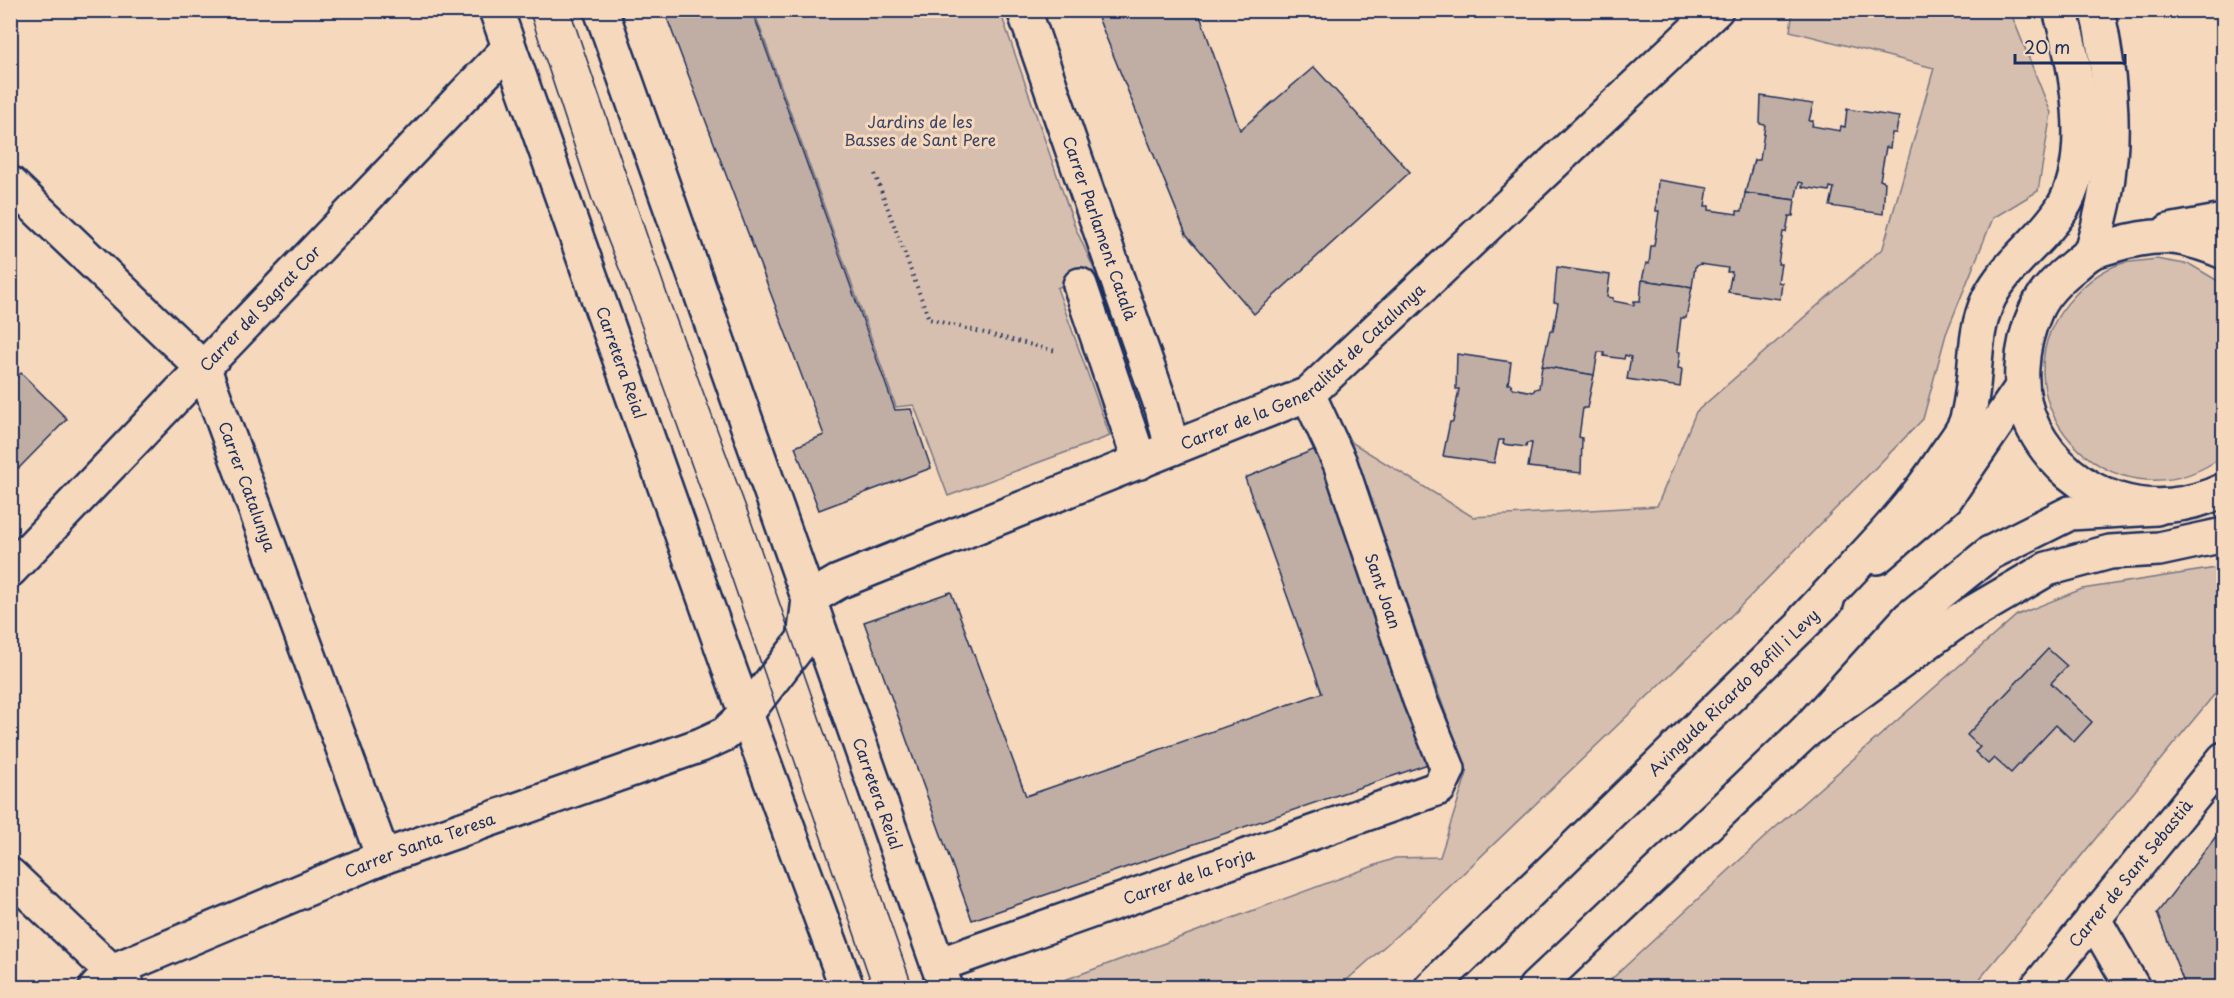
<svg xmlns="http://www.w3.org/2000/svg" width="2234" height="998" font-family="'Playpen Sans',sans-serif">
	<style>
		.green { fill: #d6bfaf; stroke: #787786; stroke-width: 1.5 }
		.building { fill: #c0aea4; stroke: #1b2f5e; stroke-width: 1.5 }
		.lines { fill: none; stroke-linecap: round; stroke-linejoin: round }
		.minor-casing { stroke: #1b2f5e; stroke-width: 38 }
		.major-casing { stroke: #1b2f5e; stroke-width: 38 }
		.highway-casing { stroke: #1b2f5e; stroke-width: 38 }
		.path { stroke: #1b2f5e; stroke-width: 4; stroke-dasharray: 1.5 4.5; stroke-linecap: butt }
		.minor { stroke: #f6d8bc; stroke-width: 33 }
		.major { stroke: #f6d8bc; stroke-width: 33 }
		.highway { stroke: #f6d8bc; stroke-width: 33 }
		.tram { stroke: #1b2f5e; stroke-width: 1.5 }
		.labels { text-anchor: middle; stroke-width: 6; stroke-linejoin: round; paint-order: stroke }
		.park-label { font-size: 16px; fill: #37456a; stroke: #f6d8bc }
		.street-label { font-size: 16px; fill: #1b2f5e; stroke: #f6d8bc }
	</style>
	<rect width="100%" height="100%" fill="#f6d8bc"/>
	<filter id="ink" filterUnits="userSpaceOnUse"><feTurbulence type="fractalNoise" baseFrequency=".0167" numOctaves="2"/><feDisplacementMap in="SourceGraphic" scale="12" xChannelSelector="R" yChannelSelector="G"/><feConvolveMatrix kernelMatrix="1 2 1 2 8 2 1 2 1" color-interpolation-filters="sRGB"/></filter>
	<g filter="url(#ink)">
		<!-- green -->
		<g class="green">
			<polygon points="754,11 1000,11 1075,227 1095,271 1057,288 1110,436 948,496 914,405 896,407"/>
			<polygon points="1793,11 2010,11 2051,113 2038,191 1993,218 1946,334 1923,419 1723,624 1423,912 1339,987 1043,988 1395,858 1440,857 1467,773 1348,440 1473,517 1657,506 1696,412 1883,248 1934,68 1790,31"/>
			<path d="M2156,259L2191,265L2223,284V456C2110,539 1982,390 2075,295C2087,282 2102,270 2120,264C2131,261 2144,261 2156,259Z"/>
			<polygon points="2223,567 2223,684 1973,987 1602,988 1768,834 2017,615 2082,589"/>
		</g>
		<!-- building -->
		<g class="building">
			<polygon points="664,10 752,10 895,410 911,409 931,468 819,510 795,447 824,435"/>
			<polygon points="1095,10 1198,10 1240,130 1314,67 1410,172 1254,314 1186,234"/>
			<polygon points="1761,96 1813,104 1809,121 1813,121 1812,126 1840,131 1841,126 1845,127 1847,109 1899,117 1896,133 1892,133 1890,148 1886,147 1880,180 1885,182 1883,214 1830,206 1834,188 1830,187 1829,191 1802,187 1803,183 1799,182 1795,200 1745,193 1754,160 1760,160 1765,125 1760,124"/>
			<polygon points="1658,180 1708,188 1705,206 1709,206 1709,210 1737,214 1737,211 1742,211 1745,193 1795,200 1793,216 1789,216 1786,232 1783,232 1778,264 1781,264 1778,282 1782,283 1780,299 1728,292 1732,272 1727,272 1728,268 1700,264 1695,267 1692,287 1642,280 1646,263 1649,264 1651,246 1654,246 1659,211 1656,211"/>
			<polygon points="1557,267 1610,275 1607,297 1613,298 1613,301 1634,305 1634,301 1640,301 1642,280 1692,287 1686,318 1681,318 1677,351 1680,352 1678,368 1682,369 1680,387 1627,379 1631,357 1625,355 1624,359 1604,356 1604,352 1598,352 1594,375 1542,366 1550,331 1553,331 1558,303 1554,302"/>
			<polygon points="1457,354 1511,362 1508,384 1511,384 1512,388 1533,392 1535,389 1539,388 1542,366 1594,375 1587,408 1583,408 1579,437 1582,438 1581,473 1528,467 1532,443 1527,443 1526,447 1503,444 1504,440 1499,440 1494,463 1443,456 1450,422 1453,422 1459,389 1456,389"/>
			<polygon points="21,373 67,419 19,468 10,459 10,384"/>
			<polygon points="1318,448 1431,763 972,920 864,622 951,592 1026,796 1322,693 1245,478"/>
			<polygon points="2048,649 2067,666 2051,683 2092,722 2074,742 2056,725 2011,773 1994,758 1988,764 1975,752 1980,747 1967,735"/>
			<polygon points="2217,835 2224,851 2224,988 2186,988 2157,913"/>
		</g>
		<g class="lines">
			<defs>
				<g id="minor">
					<path id="s1" d="M1024,10L1162,408L1172,448"/>
					<path id="s2" d="M10,183L204,369L383,857"/>
					<polyline points="2169,231 2224,221"/>
					<path d="M2224,252C2181,234 2157,232 2114,245C2107,247 2099,249 2092,252C2086,255 2080,261 2074,266C2059,278 2044,292 2036,310C2020,345 2015,393 2034,429C2072,500 2152,525 2224,490"/>
					<polyline points="1080,285 1140,462"/>
					<polyline points="1877,557 1946,498 2022,387"/>
					<path id="s3" d="M10,570L509,48"/>
					<polyline points="10,875 127,986"/>
					<polyline points="2093,918 2133,988"/>
					<path id="s4" d="M938,965L1439,788L1448,769L1420,700L1340,463L1308,394"/>
					<path id="s5" d="M96,988L112,971L383,857L701,745L725,734L746,714L804,639L809,599L838,582L1308,394L1716,10"/>
					<path id="s6" d="M1431,988L1827,601"/>
					<polyline points="1535,988 1805,732 1909,618 1990,553 2070,513 2157,508"/>
					<path id="s7" d="M2037,988L2224,759"/>
				</g>
				<g id="major">
					<path id="s8" d="M496,10L731,673L847,988"/>
					<path id="s9" d="M601,10L946,988"/>
				</g>
				<g id="highway">
					<path d="M2091,252C2112,185 2116,130 2106,60C2103,44 2102,27 2096,10"/>
					<path d="M1805,619C1853,567 1906,517 1944,457C1951,446 1962,434 1966,422C1979,382 1970,337 1989,298C2006,264 2041,241 2061,210C2095,159 2076,66 2060,10"/>
					<polyline points="1805,732 1953,624 2047,569 2110,552 2159,549 2224,535"/>
				</g>
			</defs>
			<!-- minor casing -->
			<use href="#minor" class="minor-casing"/>
			<!-- major casing -->
			<use href="#major" class="major-casing"/>
			<!-- highway casing -->
			<use href="#highway" class="highway-casing"/>
			<!-- path -->
			<polyline class="path" points="875,174 929,319 1056,351"/>
			<!-- minor -->
			<use href="#minor" class="minor"/>
			<!-- major -->
			<use href="#major" class="major"/>
			<!-- highway -->
			<use href="#highway" class="highway"/>
			<!-- tram -->
			<g class="tram">
				<polyline points="529,10 593,203 639,319 715,530 873,988"/>
				<polyline points="570,10 669,300 750,518 913,988"/>
			</g>
		</g>
	</g>
	<g class="labels">
		<!-- park labels -->
		<g class="park-label">
			<text x="920" y="128">Jardins de les<tspan x="920" dy="18">Basses de Sant Pere</tspan></text>
		</g>
		<!-- street labels -->
		<g class="street-label">
			<text dy="6" stroke="none"><textPath href="#s1" startOffset="231">Carrer Parlament Català</textPath></text>
			<text dy="6" stroke="none"><textPath href="#s3" startOffset="362">Carrer del Sagrat Cor</textPath></text>
			<text dy="6" stroke="none"><textPath href="#s8" startOffset="374">Carretera Reial</textPath></text>
			<text dy="6" stroke="none"><textPath href="#s5" startOffset="1395">Carrer de la Generalitat de Catalunya</textPath></text>
			<text dy="6" stroke="none"><textPath href="#s2" startOffset="394">Carrer Catalunya</textPath></text>
			<text transform="translate(1383 591) rotate(71)" y="6">Sant Joan</text>
			<text dy="6" stroke="none"><textPath href="#s6" startOffset="423">Avinguda Ricardo Bofill i Levy</textPath></text>
			<text dy="6" stroke="none"><textPath href="#s9" startOffset="831">Carretera Reial</textPath></text>
			<text dy="6" stroke="none"><textPath href="#s5" startOffset="356">Carrer Santa Teresa</textPath></text>
			<text dy="6" stroke="none"><textPath href="#s7" startOffset="148">Carrer de Sant Sebastià</textPath></text>
			<text dy="6" stroke="none"><textPath href="#s4" startOffset="266">Carrer de la Forja</textPath></text>
		</g>
	</g>
	<!-- margin -->
	<rect width="2234" height="998" fill="none" stroke="#f6d8bc" stroke-width="36"/>
	<rect x="18" y="18" width="2198" height="962" fill="none" stroke="#1b2f5e" stroke-width="2" filter="url(#ink)"/>
	<!-- scale -->
	<path d="M2015 54v9h110v-9" fill="none" stroke="#1b2f5e" stroke-width="3"/>
	<text x="2024" y="54" font-size="18" fill="#1b2f5e" stroke="#f6d8bc" stroke-width="4.5" paint-order="stroke">20 m</text>
</svg>
